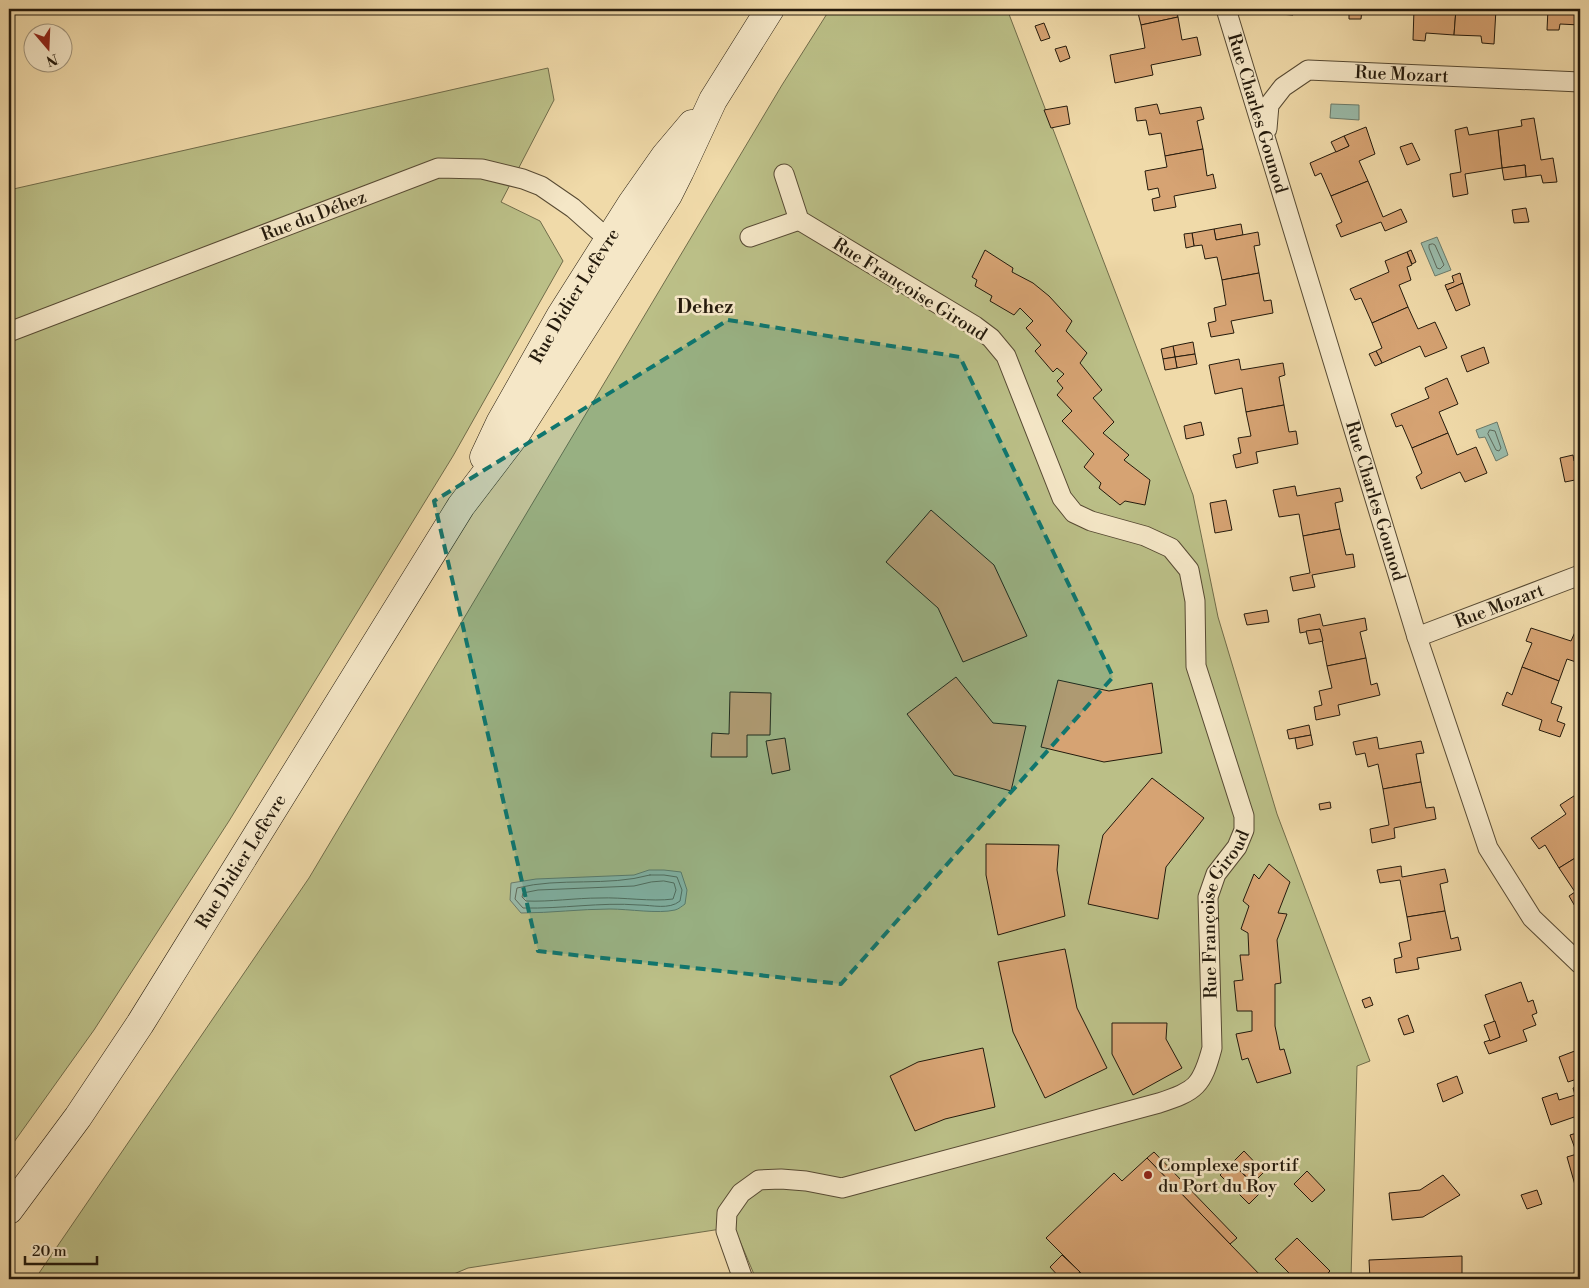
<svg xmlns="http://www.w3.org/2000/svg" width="1589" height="1288" font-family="'Libre Bodoni',serif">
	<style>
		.green { fill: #bbbf87; stroke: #706c4a }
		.water { fill: #9abbaa; stroke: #6b7b6b }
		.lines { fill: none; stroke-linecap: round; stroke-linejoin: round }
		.shore { stroke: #5f6a5b; stroke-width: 1 }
		.building { fill: #d6a373; stroke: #241a0c }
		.minor-casing { stroke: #574a33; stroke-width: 21 }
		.secondary-casing { stroke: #241a0c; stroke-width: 29 }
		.minor { stroke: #f5e7c7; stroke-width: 19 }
		.secondary { stroke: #f5e7c7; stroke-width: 28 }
		.marked { fill: #0f766e; fill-opacity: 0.2; stroke: #0f766e; stroke-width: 4; stroke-dasharray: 10 6; stroke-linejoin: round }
		.poi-dot { fill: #8f2418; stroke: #f5e7c7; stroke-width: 2 }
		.labels { text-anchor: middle; stroke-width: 5; stroke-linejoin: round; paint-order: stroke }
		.street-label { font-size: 18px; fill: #241a0c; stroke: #f5e7c7 }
		.poi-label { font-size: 18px; fill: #241a0c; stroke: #f5e7c7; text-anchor: start }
		.neighbourhood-label { font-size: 19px; font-weight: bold; fill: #241a0c; stroke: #f5e7c7 }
	</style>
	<rect width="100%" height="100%" fill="#f0daa9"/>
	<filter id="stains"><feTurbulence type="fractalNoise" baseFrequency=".004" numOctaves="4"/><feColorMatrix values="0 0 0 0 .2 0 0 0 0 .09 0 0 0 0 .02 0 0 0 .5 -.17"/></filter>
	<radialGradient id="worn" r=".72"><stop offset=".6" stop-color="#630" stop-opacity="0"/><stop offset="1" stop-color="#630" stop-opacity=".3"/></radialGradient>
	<!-- green -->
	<g class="green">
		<polygon points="830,9 1007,9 1193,495 1218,617 1277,814 1370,1061 1357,1066 1351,1279 756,1279 734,1227 468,1268 442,1279 35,1279 309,878 782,85"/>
		<polygon points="548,68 554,100 501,202 540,221 563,261 453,456 229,821 94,1030 9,1149 9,190"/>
	</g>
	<!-- water -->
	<g class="water">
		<polygon points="1331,104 1359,105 1359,120 1330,118"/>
		<polygon points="1437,237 1451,270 1435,276 1421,243"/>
		<polygon points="1497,422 1508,455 1496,461 1485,437 1479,438 1476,430"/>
		<path d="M649,870H664L681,872L687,890L685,904C682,906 679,909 675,910C658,914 629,909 610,909C580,909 551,913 521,913L510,900L511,883L536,879L634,875Z"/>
	</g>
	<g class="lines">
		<!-- shore -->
		<g class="shore">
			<polygon points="1433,244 1435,245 1444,265 1440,269 1437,268 1429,248 1429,245"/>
			<polygon points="1490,430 1495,431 1501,448 1499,451 1496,450 1488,434"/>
			<path d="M650,875H664L677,877L682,890L680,901C669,910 652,905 639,905C600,902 562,909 523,908L515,899L517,888C560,877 607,887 650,875Z"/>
			<path d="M664,881L674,883L676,890L673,899C652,902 622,897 600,898C575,898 550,902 526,901L522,897L523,893L538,890L634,886L651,882Z"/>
		</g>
	</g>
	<!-- building -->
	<g class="building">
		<polygon points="1137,9 1176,9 1178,17 1141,25"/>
		<polygon points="1280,9 1322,9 1322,10 1293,9 1293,15 1279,14"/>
		<polygon points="1322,9 1362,9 1361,19 1349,19 1349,12 1322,10"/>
		<polygon points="1414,9 1456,9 1454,35 1426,33 1425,41 1413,40"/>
		<polygon points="1456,9 1496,9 1494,44 1482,43 1481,36 1454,35"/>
		<polygon points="1548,9 1580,9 1580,25 1560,24 1559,30 1547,30"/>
		<polygon points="1178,17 1182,40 1197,37 1201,55 1151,65 1153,75 1115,83 1110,55 1145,48 1141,25"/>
		<polygon points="1044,23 1050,38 1041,41 1035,26"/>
		<polygon points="1066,46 1070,58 1060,62 1055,49"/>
		<polygon points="1157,104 1160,114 1201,107 1204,119 1197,121 1203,149 1165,156 1161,133 1149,135 1146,120 1137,121 1135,108"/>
		<polygon points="1067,106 1070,124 1051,128 1044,110"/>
		<polygon points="1534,118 1541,160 1553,158 1557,182 1543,183 1541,175 1526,177 1525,165 1502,168 1498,130 1522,126 1521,120"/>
		<polygon points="1366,127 1375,154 1359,161 1368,181 1331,196 1321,173 1315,176 1310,163 1349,146 1344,136"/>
		<polygon points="1467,127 1469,135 1498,130 1502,168 1465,174 1468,194 1453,197 1450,174 1461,172 1455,130"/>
		<polygon points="1344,136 1349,146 1336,152 1331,142"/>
		<polygon points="1412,143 1420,160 1407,165 1400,147"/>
		<polygon points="1203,149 1207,176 1213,174 1216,188 1174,196 1176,207 1154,211 1152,199 1160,197 1158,188 1148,190 1145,171 1167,167 1165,156"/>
		<polygon points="1525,165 1526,177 1504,180 1502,168"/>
		<polygon points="1368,181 1383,217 1401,209 1407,222 1385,231 1381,222 1341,237 1336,225 1342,222 1331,196"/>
		<polygon points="1526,208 1529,222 1514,223 1512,210"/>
		<polygon points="1241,224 1243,235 1216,240 1214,229"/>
		<polygon points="1214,229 1216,240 1258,232 1260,245 1254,246 1259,273 1222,280 1217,257 1205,259 1202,245 1194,246 1192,233"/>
		<polygon points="1192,233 1194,246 1186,248 1184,234"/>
		<polygon points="985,250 1013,268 1012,272 1033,283 1049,296 1072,321 1066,331 1087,353 1080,363 1102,390 1093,398 1114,422 1103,433 1129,455 1124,460 1150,480 1145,505 1125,501 1120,505 1099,488 1101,483 1084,467 1094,454 1062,421 1072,411 1057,395 1063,388 1057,381 1064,374 1057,368 1053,372 1035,351 1041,345 1026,328 1033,321 1020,308 1014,315 990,301 992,296 975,286 977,280 972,277"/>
		<polygon points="1411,250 1416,262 1412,264 1407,252"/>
		<polygon points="1407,252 1412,265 1407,267 1411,280 1399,285 1408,307 1372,323 1361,298 1355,300 1350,289 1389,272 1385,261"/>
		<polygon points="1259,273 1264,301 1271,300 1273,313 1231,321 1234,333 1211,337 1208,323 1216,321 1214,308 1226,305 1222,280"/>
		<polygon points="1460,273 1463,283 1447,290 1445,285 1454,282 1452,276"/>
		<polygon points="1463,283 1470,305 1456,311 1447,290"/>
		<polygon points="1408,307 1418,329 1435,322 1447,348 1425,357 1420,346 1382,363 1376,351 1382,348 1372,323"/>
		<polygon points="1193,342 1195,354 1175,357 1173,346"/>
		<polygon points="1173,346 1175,357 1163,359 1161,349"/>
		<polygon points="1484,347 1489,363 1467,372 1461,356"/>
		<polygon points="1376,351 1382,363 1375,366 1369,354"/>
		<polygon points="1195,354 1197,364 1177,368 1175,357"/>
		<polygon points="1175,357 1177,368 1165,370 1163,359"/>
		<polygon points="1239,359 1241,370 1283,363 1285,375 1279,377 1284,405 1246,412 1242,388 1215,394 1209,365"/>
		<polygon points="1447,378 1458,404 1439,412 1448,433 1412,448 1402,425 1396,427 1391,414 1429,398 1425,388"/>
		<polygon points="1284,405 1289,432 1296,431 1298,444 1256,452 1258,463 1236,468 1233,455 1241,453 1238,438 1251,436 1246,412"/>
		<polygon points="1201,422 1204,435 1186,439 1184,426"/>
		<polygon points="1448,433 1457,455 1476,447 1487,473 1465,482 1460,472 1421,489 1416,477 1422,473 1412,448"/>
		<polygon points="1573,455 1574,461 1580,459 1580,501 1575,480 1565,482 1560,458"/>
		<polygon points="1295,486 1297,496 1340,488 1343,501 1335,503 1340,529 1303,536 1299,514 1279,517 1273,490"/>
		<polygon points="1226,500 1232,530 1215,533 1210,503"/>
		<polygon points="931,510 994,565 1027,636 963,662 938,608 886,562"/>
		<polygon points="1340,529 1346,555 1353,554 1355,567 1312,575 1315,587 1293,591 1290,577 1310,573 1303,536"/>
		<polygon points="1267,610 1269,622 1247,625 1244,614"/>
		<polygon points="1320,614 1323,626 1365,618 1367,630 1360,632 1366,658 1327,666 1320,629 1300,633 1298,619"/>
		<polygon points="1531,628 1571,641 1575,632 1580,633 1580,658 1579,663 1567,659 1559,681 1522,667 1532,643 1526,641"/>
		<polygon points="1320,629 1323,641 1309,644 1306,631"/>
		<polygon points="1366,658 1371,685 1377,683 1380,695 1338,705 1340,715 1316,720 1314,707 1322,705 1319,691 1332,688 1327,666"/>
		<polygon points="1522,667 1559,681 1551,703 1562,707 1557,721 1565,724 1560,737 1539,730 1542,720 1502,705 1507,692 1512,695"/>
		<polygon points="956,677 993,723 1026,726 1011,791 954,775 907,714"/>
		<polygon points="1058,680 1109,691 1152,683 1162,753 1104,762 1041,747"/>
		<polygon points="730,692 771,693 770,735 747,735 747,757 711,757 712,733 729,734"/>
		<polygon points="1309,725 1311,735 1289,739 1287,730"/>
		<polygon points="1311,735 1313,745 1297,749 1295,738"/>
		<polygon points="1377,737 1379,749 1421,741 1424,753 1416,754 1421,782 1383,789 1378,764 1368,767 1365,753 1356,755 1353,742"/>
		<polygon points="785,738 790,770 772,774 766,741"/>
		<polygon points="1152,778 1204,818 1166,867 1158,919 1088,904 1103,835"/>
		<polygon points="1421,782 1426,808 1434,807 1436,819 1394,828 1395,838 1372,843 1370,829 1389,825 1383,789"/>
		<polygon points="1580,792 1580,855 1559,868 1545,845 1539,849 1531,838 1566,814 1560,805"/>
		<polygon points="1330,802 1331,808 1320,810 1319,804"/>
		<polygon points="986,844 1059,845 1057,870 1065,916 998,935 986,875"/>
		<polygon points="1580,855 1580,906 1576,908 1569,896 1575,892 1559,868"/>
		<polygon points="1269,864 1290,882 1278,913 1287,914 1277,940 1281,983 1275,984 1275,1026 1280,1050 1284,1049 1291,1073 1257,1083 1248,1058 1242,1060 1236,1034 1252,1031 1252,1011 1237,1011 1234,981 1243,980 1240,955 1249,955 1248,933 1241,929 1249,906 1243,901 1254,874 1259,879"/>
		<polygon points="1401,866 1402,877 1445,869 1448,882 1440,884 1445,911 1407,917 1400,880 1380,883 1377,870"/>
		<polygon points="1445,911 1451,939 1458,937 1461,950 1417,958 1419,969 1396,973 1394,959 1402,957 1399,943 1411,940 1407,917"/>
		<polygon points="1065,949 1077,1008 1107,1068 1045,1098 1013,1032 998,962"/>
		<polygon points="1521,982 1528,1002 1533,1000 1537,1013 1532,1015 1536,1025 1523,1030 1527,1041 1489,1054 1484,1042 1500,1037 1485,995"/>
		<polygon points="1370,997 1373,1005 1365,1008 1362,1000"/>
		<polygon points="1408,1015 1414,1032 1404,1035 1398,1019"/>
		<polygon points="1495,1021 1500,1037 1490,1041 1484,1025"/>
		<polygon points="1112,1023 1167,1023 1166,1039 1182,1068 1133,1095 1112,1054"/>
		<polygon points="983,1048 995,1107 945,1119 915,1131 890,1076 918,1062"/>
		<polygon points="1580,1049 1580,1078 1568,1082 1559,1057"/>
		<polygon points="1457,1076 1463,1093 1443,1102 1437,1084"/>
		<polygon points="1580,1085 1580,1115 1551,1125 1542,1098 1557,1093 1559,1100 1575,1095 1573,1088"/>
		<polygon points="1580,1115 1580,1153 1577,1154 1570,1135 1580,1132 1575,1117"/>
		<polygon points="1244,1151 1264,1172 1253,1183 1232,1163"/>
		<polygon points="1154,1152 1237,1238 1230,1244 1147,1158"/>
		<polygon points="1580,1153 1580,1191 1577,1192 1567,1157"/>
		<polygon points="1147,1158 1230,1244 1264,1279 1087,1279 1046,1238 1114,1173 1122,1181"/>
		<polygon points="1232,1163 1261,1192 1249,1204 1220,1175"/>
		<polygon points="1307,1171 1325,1190 1312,1202 1294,1184"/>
		<polygon points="1443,1175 1460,1195 1423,1217 1392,1220 1389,1193 1420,1190"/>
		<polygon points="1537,1190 1542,1204 1527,1209 1521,1195"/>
		<polygon points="1297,1238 1330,1271 1322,1279 1295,1279 1275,1259"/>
		<polygon points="1062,1255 1080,1272 1072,1279 1061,1279 1050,1267"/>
		<polygon points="1462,1256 1462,1279 1370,1279 1369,1260"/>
	</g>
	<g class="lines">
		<defs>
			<g id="minor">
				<path id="s1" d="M1226,9L1417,637L1488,848L1532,918L1580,964"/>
				<path id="s2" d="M1267,129L1269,105L1283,87L1308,70L1580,82"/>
				<polyline points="750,237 799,220"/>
				<path id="s3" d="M9,332L438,168L482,169L523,179L541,186L573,208L609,240L611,251"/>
				<path id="s4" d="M1417,637L1580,575"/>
				<path id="s5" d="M743,1279L726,1231L727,1213L741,1193L759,1180L781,1179L806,1181L842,1188L1159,1103C1196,1091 1202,1086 1212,1048L1208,897L1216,874L1237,847L1244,830V816L1196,666L1195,601L1189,570L1171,548L1145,536L1091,521L1074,513L1062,498L1006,356L991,338L975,326L799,220L784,174"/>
			</g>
			<g id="secondary">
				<path id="s6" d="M484,457L500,423L561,315L632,203L665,156L692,124"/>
				<path id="s7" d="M9,1210L78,1117L140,1024L461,506L516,434L668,195L680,171L713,100L770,9"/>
			</g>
		</defs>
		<!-- minor casing -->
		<use href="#minor" class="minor-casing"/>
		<!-- secondary casing -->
		<use href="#secondary" class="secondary-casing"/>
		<!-- minor -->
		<use href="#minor" class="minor"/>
		<!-- secondary -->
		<use href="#secondary" class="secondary"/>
	</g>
	<!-- marked area -->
	<path class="marked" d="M728,320L960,357L1113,677L841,984L538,951L434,501Z"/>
	<!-- markers -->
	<circle class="poi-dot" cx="1148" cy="1175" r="5"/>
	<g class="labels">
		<!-- street labels -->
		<g class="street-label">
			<text dy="6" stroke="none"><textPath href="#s2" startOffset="171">Rue Mozart</textPath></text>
			<text dy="6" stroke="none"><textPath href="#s1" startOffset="109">Rue Charles Gounod</textPath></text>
			<text dy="6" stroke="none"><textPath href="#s3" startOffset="326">Rue du Déhez</textPath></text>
			<text transform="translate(910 289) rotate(32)" y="6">Rue Françoise Giroud</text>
			<text dy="6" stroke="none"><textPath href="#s6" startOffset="185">Rue Didier Lefèvre</textPath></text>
			<text dy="6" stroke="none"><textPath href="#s1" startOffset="514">Rue Charles Gounod</textPath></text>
			<text dy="6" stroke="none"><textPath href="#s4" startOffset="88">Rue Mozart</textPath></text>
			<text dy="6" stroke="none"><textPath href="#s7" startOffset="419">Rue Didier Lefèvre</textPath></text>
			<text dy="6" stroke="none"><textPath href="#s5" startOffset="748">Rue Françoise Giroud</textPath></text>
		</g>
		<!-- poi labels -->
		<g class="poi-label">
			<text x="1158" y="1171">Complexe sportif<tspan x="1158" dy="21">du Port du Roy</tspan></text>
		</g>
		<!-- neighbourhood labels -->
		<g class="neighbourhood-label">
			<text x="705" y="313">Dehez</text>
		</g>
	</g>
	<!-- margin -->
	<rect width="1589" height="1288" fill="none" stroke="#f0daa9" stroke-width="30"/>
	<rect x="10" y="10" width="1569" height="1268" fill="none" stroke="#241a0c" stroke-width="2.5"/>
	<rect x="15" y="15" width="1559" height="1258" fill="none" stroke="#241a0c"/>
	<!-- north arrow -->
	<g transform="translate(48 48) rotate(161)"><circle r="24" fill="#f5e7c7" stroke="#a1957c"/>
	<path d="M0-4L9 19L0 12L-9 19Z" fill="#8f2418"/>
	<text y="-8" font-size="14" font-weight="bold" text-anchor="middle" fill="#241a0c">N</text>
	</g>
	<!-- scale -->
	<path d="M25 1256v8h72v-8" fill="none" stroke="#241a0c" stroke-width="2.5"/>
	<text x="32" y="1256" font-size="15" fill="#241a0c" stroke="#f5e7c7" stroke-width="4" paint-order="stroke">20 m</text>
	<rect width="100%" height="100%" filter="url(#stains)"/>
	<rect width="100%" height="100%" fill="url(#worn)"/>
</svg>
